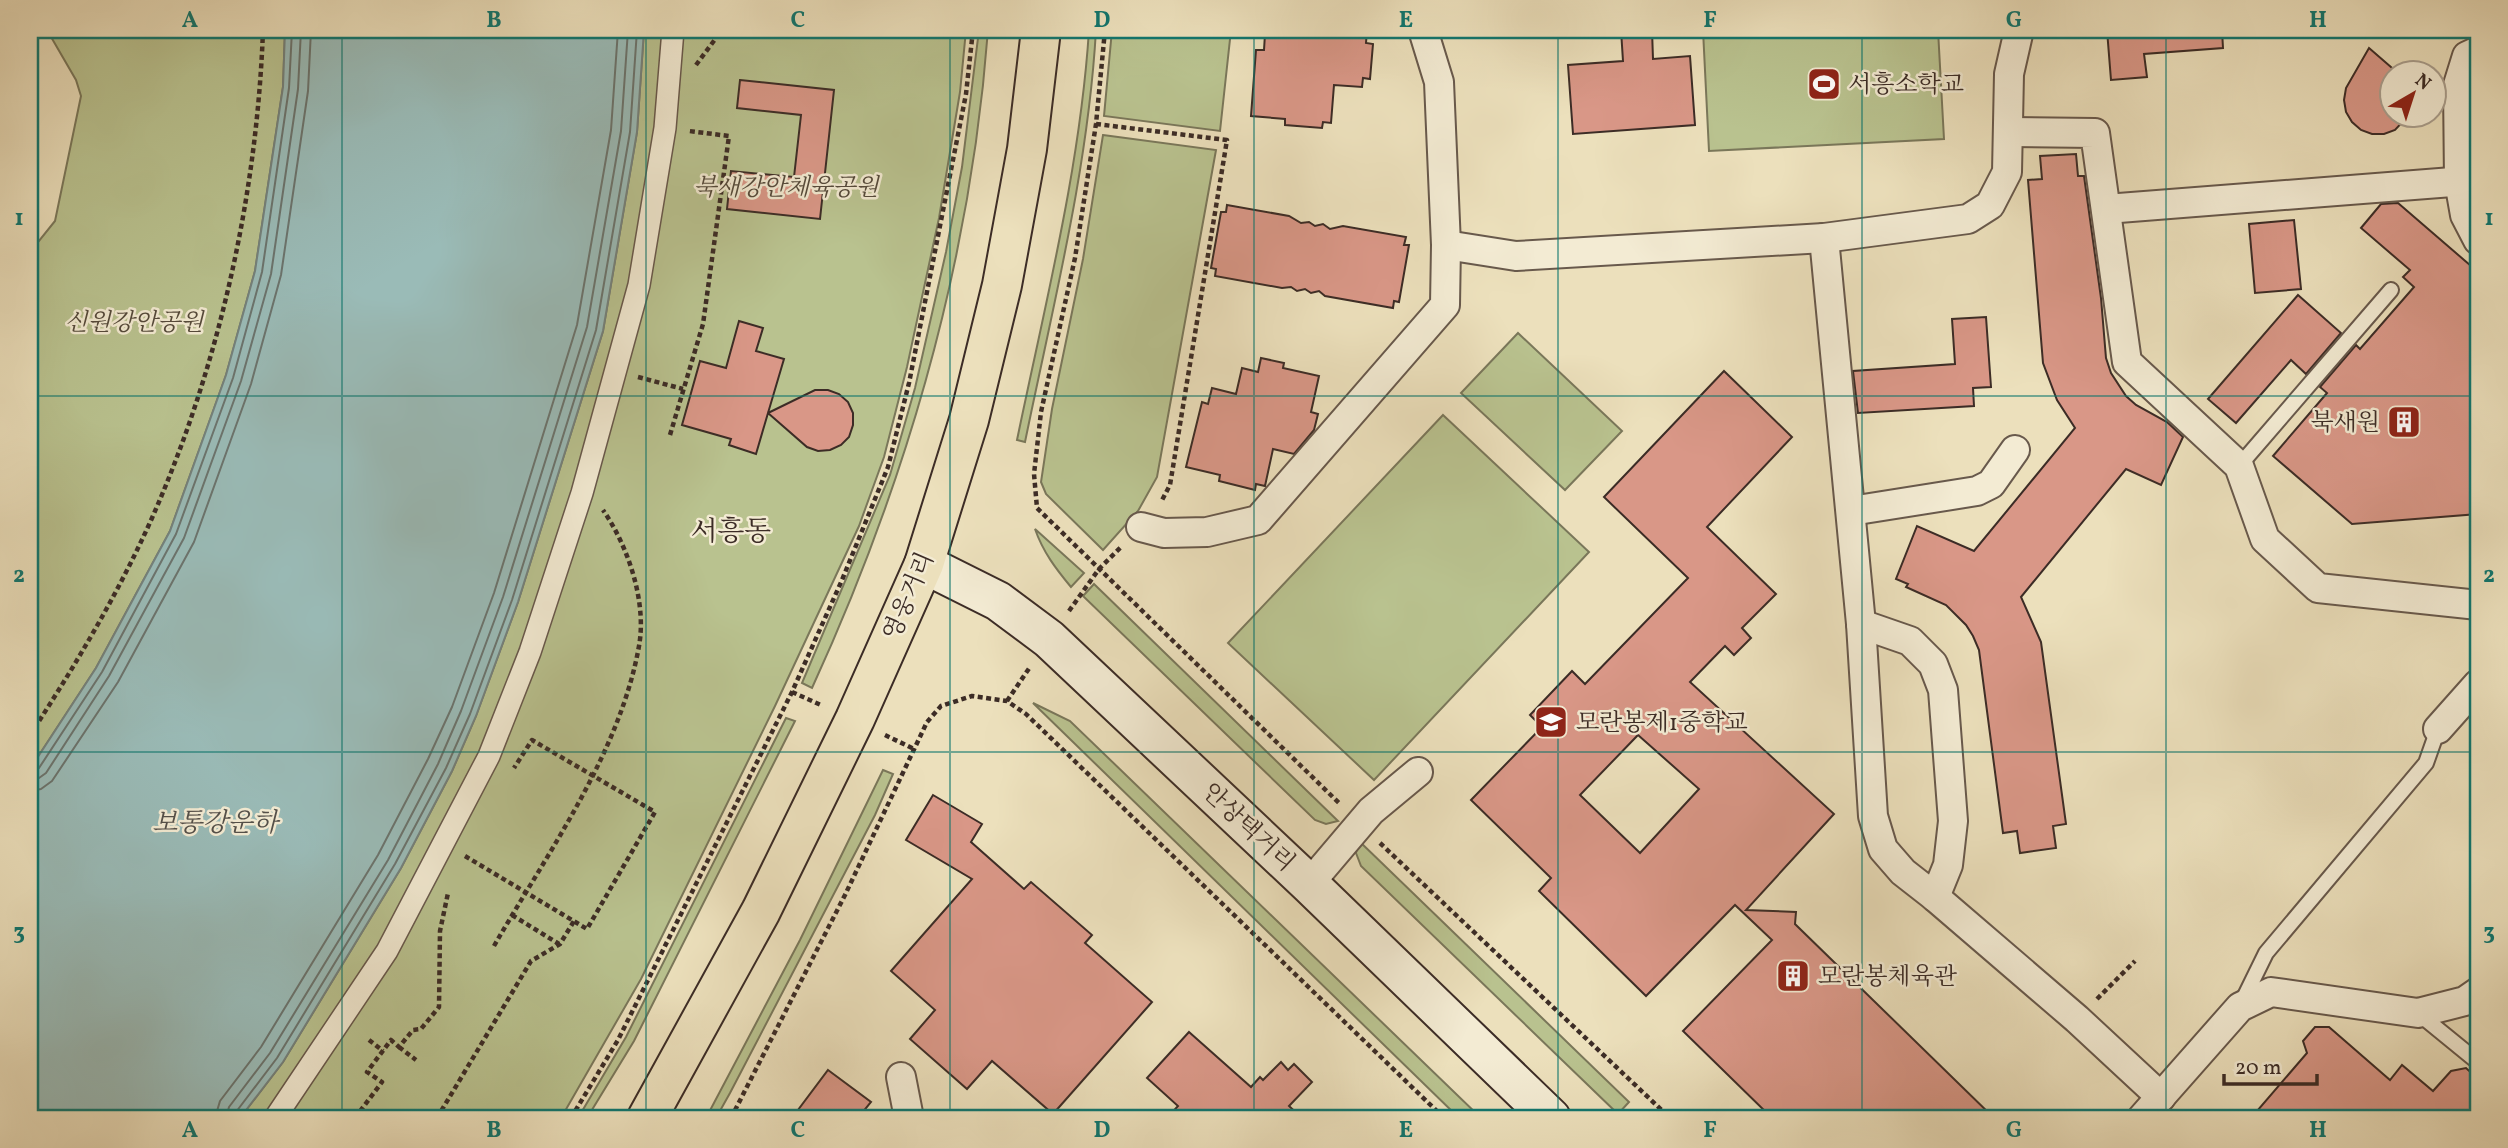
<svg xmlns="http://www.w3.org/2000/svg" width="2508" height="1148" font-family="Vollkorn,'Noto Serif KR',serif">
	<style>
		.green { fill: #b9c28f; stroke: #7a775a; stroke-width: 2 }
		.water { fill: #9abbb7; stroke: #74827d; stroke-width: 2 }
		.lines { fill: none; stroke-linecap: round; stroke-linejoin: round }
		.shore { stroke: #6b746e; stroke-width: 2 }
		.building { fill: #d99787; stroke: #3c2c26; stroke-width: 2; fill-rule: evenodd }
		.service-casing { stroke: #68594c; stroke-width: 18 }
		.pedestrian-casing { stroke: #68594c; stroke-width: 24 }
		.minor-casing { stroke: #68594c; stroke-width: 32 }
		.secondary-casing { stroke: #3c2c26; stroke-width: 42 }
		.primary-casing { stroke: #3c2c26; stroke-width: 42 }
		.path { stroke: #3c2c26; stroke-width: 4.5; stroke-dasharray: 5 3.5; stroke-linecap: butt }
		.service { stroke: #f3ebd3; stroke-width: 14 }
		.pedestrian { stroke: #f3ebd3; stroke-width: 21 }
		.minor { stroke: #f3ebd3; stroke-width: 28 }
		.secondary { stroke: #f3ebd3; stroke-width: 38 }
		.primary { stroke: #ece0bc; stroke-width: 38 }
		.grid { fill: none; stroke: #0f766e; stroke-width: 2; stroke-opacity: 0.55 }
		.labels { text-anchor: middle; stroke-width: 5; stroke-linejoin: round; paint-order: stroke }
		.poi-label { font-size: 24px; fill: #3c2c26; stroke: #f3ebd3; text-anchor: start }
		.park-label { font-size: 24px; font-style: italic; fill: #554a3b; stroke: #f3ebd3 }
		.street-label { font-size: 24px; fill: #3c2c26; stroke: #f3ebd3 }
		.water-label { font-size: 26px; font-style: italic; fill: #54504a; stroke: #f3ebd3 }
		.quarter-label { font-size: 28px; fill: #3c2c26; stroke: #f3ebd3 }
		.neatline { fill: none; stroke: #0f766e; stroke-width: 2.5 }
		.grid-label { font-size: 23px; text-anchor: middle; font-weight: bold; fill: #0f766e }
	</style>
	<rect width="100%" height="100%" fill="#ece0bc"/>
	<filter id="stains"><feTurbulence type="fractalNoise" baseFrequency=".00286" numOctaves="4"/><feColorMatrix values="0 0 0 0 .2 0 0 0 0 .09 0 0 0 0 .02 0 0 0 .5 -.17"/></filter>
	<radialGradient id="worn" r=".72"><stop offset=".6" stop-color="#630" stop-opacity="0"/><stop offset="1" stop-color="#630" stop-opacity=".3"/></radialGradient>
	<!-- green -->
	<g class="green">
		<polygon points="47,30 285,30 283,87 255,271 226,375 170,531 96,668 30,769 30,296 33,293 30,291 30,252 55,221 81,96 76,80"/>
		<polygon points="644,30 966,30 960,92 939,218 907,367 884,457 859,526 775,706 641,979 561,1118 240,1118 283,1062 401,868 452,771 476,716 518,602 603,331 637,132"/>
		<path d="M979,30H988C971,258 907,481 812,688L802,683L890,475L915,388L946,252L962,167Z"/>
		<path d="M1089,30H1096C1088,170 1053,305 1025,442L1017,440C1045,304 1080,169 1089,30Z"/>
		<polygon points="1112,30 1231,30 1220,131 1104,116"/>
		<polygon points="1703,30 1938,30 1944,139 1709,151"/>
		<polygon points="1103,135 1216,150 1157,477 1138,511 1103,550 1046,494 1041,482 1052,409 1083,259"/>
		<polygon points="1518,333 1622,431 1565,490 1461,393"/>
		<polygon points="1443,415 1589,552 1374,780 1228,643"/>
		<path d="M1035,529L1084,573L1071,587C1056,569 1043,552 1035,529Z"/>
		<polygon points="1094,584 1338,821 1326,824 1315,820 1083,596"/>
		<polygon points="1033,703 1070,721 1481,1118 1459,1118"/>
		<polygon points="786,718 795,721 634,1041 587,1118 578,1118 626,1037"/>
		<polygon points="883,770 893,774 875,815 730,1093 716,1118 706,1118 800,940"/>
		<polygon points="1358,840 1629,1102 1618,1114 1361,866 1356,853"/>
	</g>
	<!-- water -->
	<polygon class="water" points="285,30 644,30 637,132 603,331 518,602 476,716 452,771 401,868 283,1062 240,1118 30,1118 30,769 96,668 170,531 226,375 255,271 283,87"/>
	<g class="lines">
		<!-- shore -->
		<g class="shore">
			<polyline points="30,771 39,768 102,672 176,534 233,378 262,272 289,88 292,30"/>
			<polyline points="30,780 39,778 46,773 109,676 184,538 241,381 271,274 298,89 301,30"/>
			<polyline points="30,791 41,789 52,781 118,682 194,542 251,384 281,275 308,91 311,30"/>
			<polyline points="215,1118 220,1101 261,1047 378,855 428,759 452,707 494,593 577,325 611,130 618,30"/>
			<polyline points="226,1118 229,1107 270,1053 388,860 438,764 461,711 503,597 587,327 621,131 628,30"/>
			<polyline points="235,1118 236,1112 277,1058 395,864 446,768 470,714 512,600 596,330 630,132 637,30"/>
		</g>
	</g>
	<!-- building -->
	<g class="building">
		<polygon points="1290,30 1367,30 1366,43 1373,44 1370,79 1363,78 1362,87 1334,85 1331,123 1323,122 1322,128 1285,125 1285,119 1251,116 1256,50 1264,50 1265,34 1289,36"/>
		<polygon points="1621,30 1652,30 1653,59 1690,56 1695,125 1573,134 1568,65 1623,61"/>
		<polygon points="2107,30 2222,30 2223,48 2144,54 2147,77 2111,80"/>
		<polygon points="2369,48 2399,74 2392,74 2392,116 2408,116 2395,130 2384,134 2372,134 2361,130 2352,122 2346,112 2344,100 2346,88"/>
		<polygon points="740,80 834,90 820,219 727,209 731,171 794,177 801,115 737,108"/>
		<polygon points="2076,154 2078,176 2084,176 2101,298 2106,358 2111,373 2126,396 2136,405 2167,422 2183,437 2161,485 2126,469 2021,597 2041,642 2066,824 2053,826 2056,848 2020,853 2017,831 2003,833 1979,650 1973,636 1966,625 1946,605 1906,587 1908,584 1896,579 1917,526 1974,551 2075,428 2057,400 2043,363 2028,180 2042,179 2040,156"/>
		<polygon points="2398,203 2478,272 2478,514 2352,524 2273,456 2327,393 2320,387 2356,345 2360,349 2414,287 2403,277 2410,270 2361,228 2381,204"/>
		<polygon points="1227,205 1289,216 1301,223 1309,222 1315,226 1323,224 1330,229 1343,226 1406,237 1404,245 1409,245 1399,302 1394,301 1393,308 1325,296 1319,291 1311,293 1305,289 1297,291 1291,287 1282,288 1215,276 1216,269 1211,268 1221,212 1226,212"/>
		<polygon points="2294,220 2301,289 2255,293 2249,224"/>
		<polygon points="2298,295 2341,333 2306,374 2291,360 2236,423 2208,399"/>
		<polygon points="1986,317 1991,387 1973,388 1974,406 1858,413 1853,371 1955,364 1952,319"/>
		<polygon points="739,321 763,328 756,351 784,359 768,413 815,390 828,390 839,394 848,402 853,413 853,425 849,437 841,445 830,450 818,451 807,447 768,413 756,454 729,445 731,439 682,425 700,361 726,368"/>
		<polygon points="1261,358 1284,363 1283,368 1319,376 1311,412 1318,414 1314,430 1294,454 1273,449 1265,486 1256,484 1255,490 1219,481 1220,475 1186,467 1202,402 1208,404 1212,388 1236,394 1242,368 1258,372"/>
		<path d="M1724,371L1792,437L1707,527L1776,594L1742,628L1751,638L1734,655L1725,646L1690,682L1834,814L1746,910L1796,912L1795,924L1994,1118H1772L1683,1031L1772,940L1735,905L1646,996L1539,891L1551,878L1471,800L1542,727L1530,715L1572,671L1585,684L1688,578L1604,497ZM1638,735L1699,789L1640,853L1580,795Z"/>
		<polygon points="933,795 982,824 971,842 1024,889 1031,882 1092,935 1085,943 1152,1002 1053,1114 992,1061 967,1089 910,1039 935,1010 891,971 972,879 906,840"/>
		<polygon points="2315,1027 2329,1027 2390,1080 2402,1065 2433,1091 2451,1071 2466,1068 2478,1079 2478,1118 2251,1118 2307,1053 2303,1041"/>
		<polygon points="1189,1032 1251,1087 1260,1077 1263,1080 1281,1062 1288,1070 1294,1064 1312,1082 1289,1106 1302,1118 1167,1118 1178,1106 1147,1078"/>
		<polygon points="828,1070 871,1102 858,1118 792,1118"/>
	</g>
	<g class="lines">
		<defs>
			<g id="service">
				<polyline points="2239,466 2391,290"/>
				<polyline points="2242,1002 2266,953 2426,763 2438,729"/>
				<polyline points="2418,1013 2478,1062"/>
			</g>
			<polyline id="pedestrian" points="275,1118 387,951 489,756 530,652 582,493 639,285 665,128 673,30"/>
			<g id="minor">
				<polyline points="2478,51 2467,56 2458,85 2459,181 2465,215 2478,240"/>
				<polyline points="2008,132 2095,133 2127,362 2239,466 2265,539 2318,588 2478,605"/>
				<polyline points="2106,209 2478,180"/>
				<polyline points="1824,238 1861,624 1873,816 1883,849 1903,872 1935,897 2077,1019 2161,1097"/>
				<polyline points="1446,245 1516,256 1824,238 1968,219 1990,205 2007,172 2009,74 2019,30"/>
				<polyline points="1851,511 1977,491 1991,484 2015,450"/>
				<polyline points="1141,527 1164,533 1207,532 1258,520 1445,305 1446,245 1439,82 1423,30"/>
				<polyline points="1861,624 1910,641 1933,664 1943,690 1953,821 1948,865 1935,897"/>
				<polyline points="2438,729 2478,684"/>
				<polyline points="1309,884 1371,811 1418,772"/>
				<polyline points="901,1077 909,1118"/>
				<polyline points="2142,1118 2240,1007 2271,992 2418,1013 2465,1001 2478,992"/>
			</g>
			<polyline id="secondary" points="924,564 998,601 1049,639 1309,884 1551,1118"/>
			<polyline id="primary" points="647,1118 761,911 855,719 924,564 969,420 1002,285 1027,149 1041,30"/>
		</defs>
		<!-- service casing -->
		<use href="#service" class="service-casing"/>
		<!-- pedestrian casing -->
		<use href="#pedestrian" class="pedestrian-casing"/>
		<!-- minor casing -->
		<use href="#minor" class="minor-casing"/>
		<!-- secondary casing -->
		<use href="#secondary" class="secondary-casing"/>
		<!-- primary casing -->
		<use href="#primary" class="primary-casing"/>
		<!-- path -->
		<g class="path">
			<polyline points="1105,30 1096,124 1075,258 1041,412 1034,474 1037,508 1341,805"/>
			<polyline points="696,65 722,30"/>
			<polyline points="1096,124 1227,140 1170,485 1161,502"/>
			<polyline points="638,377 683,389"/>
			<polyline points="670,435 703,324 729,136 689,131"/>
			<polyline points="1069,611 1099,569 1121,547"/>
			<polyline points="792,692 823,706"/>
			<polyline points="1007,701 1030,667"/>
			<path d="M30,735C75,666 118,594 152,518C219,366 257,196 263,30"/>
			<polyline points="885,735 914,749"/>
			<polyline points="1380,843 1670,1118"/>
			<polyline points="465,856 587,929 655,812 532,740 514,768"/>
			<polyline points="512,915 559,944"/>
			<path d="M494,946C548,852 620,753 639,646C647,602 628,546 603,510"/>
			<polyline points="2097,999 2135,961"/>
			<polyline points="369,1040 383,1051"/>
			<polyline points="399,1047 416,1060"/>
			<polyline points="441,1113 449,1118"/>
			<polyline points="355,1118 382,1082 367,1072 391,1040 399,1047 413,1030 421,1029 439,1007 440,931 448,893"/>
			<polyline points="437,1118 531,961 560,944 574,921"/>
			<polyline points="571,1118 618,1040 792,692 842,580 888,467 909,383 966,94 973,30"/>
			<polyline points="731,1118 845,895 927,722 941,706 972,696 1007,701 1026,714 1444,1118"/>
		</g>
		<!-- service -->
		<use href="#service" class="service"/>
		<!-- pedestrian -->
		<use href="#pedestrian" class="pedestrian"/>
		<!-- minor -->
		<use href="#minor" class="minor"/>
		<!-- secondary -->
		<use href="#secondary" class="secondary"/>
		<!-- primary -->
		<use href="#primary" class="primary"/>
	</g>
	<!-- grid -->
	<path class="grid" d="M342,30V1118M646,30V1118M950,30V1118M1254,30V1118M1558,30V1118M1862,30V1118M2166,30V1118M30,396H2478M30,752H2478"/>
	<!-- icons -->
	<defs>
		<symbol id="stadium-square" viewBox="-11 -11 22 22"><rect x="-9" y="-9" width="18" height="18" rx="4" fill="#8f2418" stroke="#f3ebd3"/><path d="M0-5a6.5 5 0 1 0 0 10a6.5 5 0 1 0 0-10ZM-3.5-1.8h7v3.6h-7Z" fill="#fff"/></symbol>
		<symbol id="building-square" viewBox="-11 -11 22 22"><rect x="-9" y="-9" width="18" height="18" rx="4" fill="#8f2418" stroke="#f3ebd3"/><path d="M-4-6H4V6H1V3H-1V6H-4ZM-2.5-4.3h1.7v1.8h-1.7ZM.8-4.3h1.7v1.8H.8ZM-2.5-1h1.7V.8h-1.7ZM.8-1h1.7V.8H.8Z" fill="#fff"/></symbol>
		<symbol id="school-square" viewBox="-11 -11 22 22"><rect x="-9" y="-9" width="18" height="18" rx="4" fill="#8f2418" stroke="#f3ebd3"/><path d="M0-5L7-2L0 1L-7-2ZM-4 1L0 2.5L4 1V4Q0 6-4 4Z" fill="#fff"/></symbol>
	</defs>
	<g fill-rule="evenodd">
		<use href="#stadium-square" x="1805" y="65" width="38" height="38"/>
		<use href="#building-square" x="2385" y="403" width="38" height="38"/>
		<use href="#school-square" x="1532" y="703" width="38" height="38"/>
		<use href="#building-square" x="1774" y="957" width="38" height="38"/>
	</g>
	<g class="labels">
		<!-- poi labels -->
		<g class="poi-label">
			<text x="1848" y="92">서흥소학교</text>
			<text x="2380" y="430" text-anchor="end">북새원</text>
			<text x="1576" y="730">모란봉제1중학교</text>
			<text x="1818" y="984">모란봉체육관</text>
		</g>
		<!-- park labels -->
		<g class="park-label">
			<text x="786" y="195">북새강안체육공원</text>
			<text x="134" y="330">신원강안공원</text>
		</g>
		<!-- street labels -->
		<g class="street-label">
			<text transform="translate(908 596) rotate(-67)" y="8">영웅거리</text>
			<text transform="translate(1249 827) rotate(43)" y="8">안상택거리</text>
		</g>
		<!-- water labels -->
		<g class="water-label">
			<text x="215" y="831">보통강운하</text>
		</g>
		<!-- quarter labels -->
		<g class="quarter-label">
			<text x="731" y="540">서흥동</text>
		</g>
	</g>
	<!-- margin -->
	<rect width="2508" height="1148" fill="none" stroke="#ece0bc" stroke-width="77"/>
	<!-- north arrow -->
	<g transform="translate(2413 94) rotate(39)"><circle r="33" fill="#f3ebd3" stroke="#aa9f8e" stroke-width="2"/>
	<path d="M0-5L12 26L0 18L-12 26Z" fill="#8f2418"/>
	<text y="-10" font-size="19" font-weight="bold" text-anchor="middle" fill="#3c2c26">N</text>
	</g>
	<!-- scale -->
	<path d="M2224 1074v10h93v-10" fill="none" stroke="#3c2c26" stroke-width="3.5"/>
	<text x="2235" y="1074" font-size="21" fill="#3c2c26" stroke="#f3ebd3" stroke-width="5" paint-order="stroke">20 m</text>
	<rect x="38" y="38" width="2432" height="1072" class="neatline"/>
	<g class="grid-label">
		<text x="190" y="27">A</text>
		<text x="494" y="27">B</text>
		<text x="798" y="27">C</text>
		<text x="1102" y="27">D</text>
		<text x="1406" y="27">E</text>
		<text x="1710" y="27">F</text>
		<text x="2014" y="27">G</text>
		<text x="2318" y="27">H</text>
		<text x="19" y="225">1</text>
		<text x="2489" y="225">1</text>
		<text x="19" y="582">2</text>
		<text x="2489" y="582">2</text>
		<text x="19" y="939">3</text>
		<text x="2489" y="939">3</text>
		<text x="190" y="1137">A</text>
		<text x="494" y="1137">B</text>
		<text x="798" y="1137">C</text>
		<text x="1102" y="1137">D</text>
		<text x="1406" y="1137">E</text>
		<text x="1710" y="1137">F</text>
		<text x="2014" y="1137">G</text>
		<text x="2318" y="1137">H</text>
	</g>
	<rect width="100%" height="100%" filter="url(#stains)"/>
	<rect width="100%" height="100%" fill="url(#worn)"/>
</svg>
